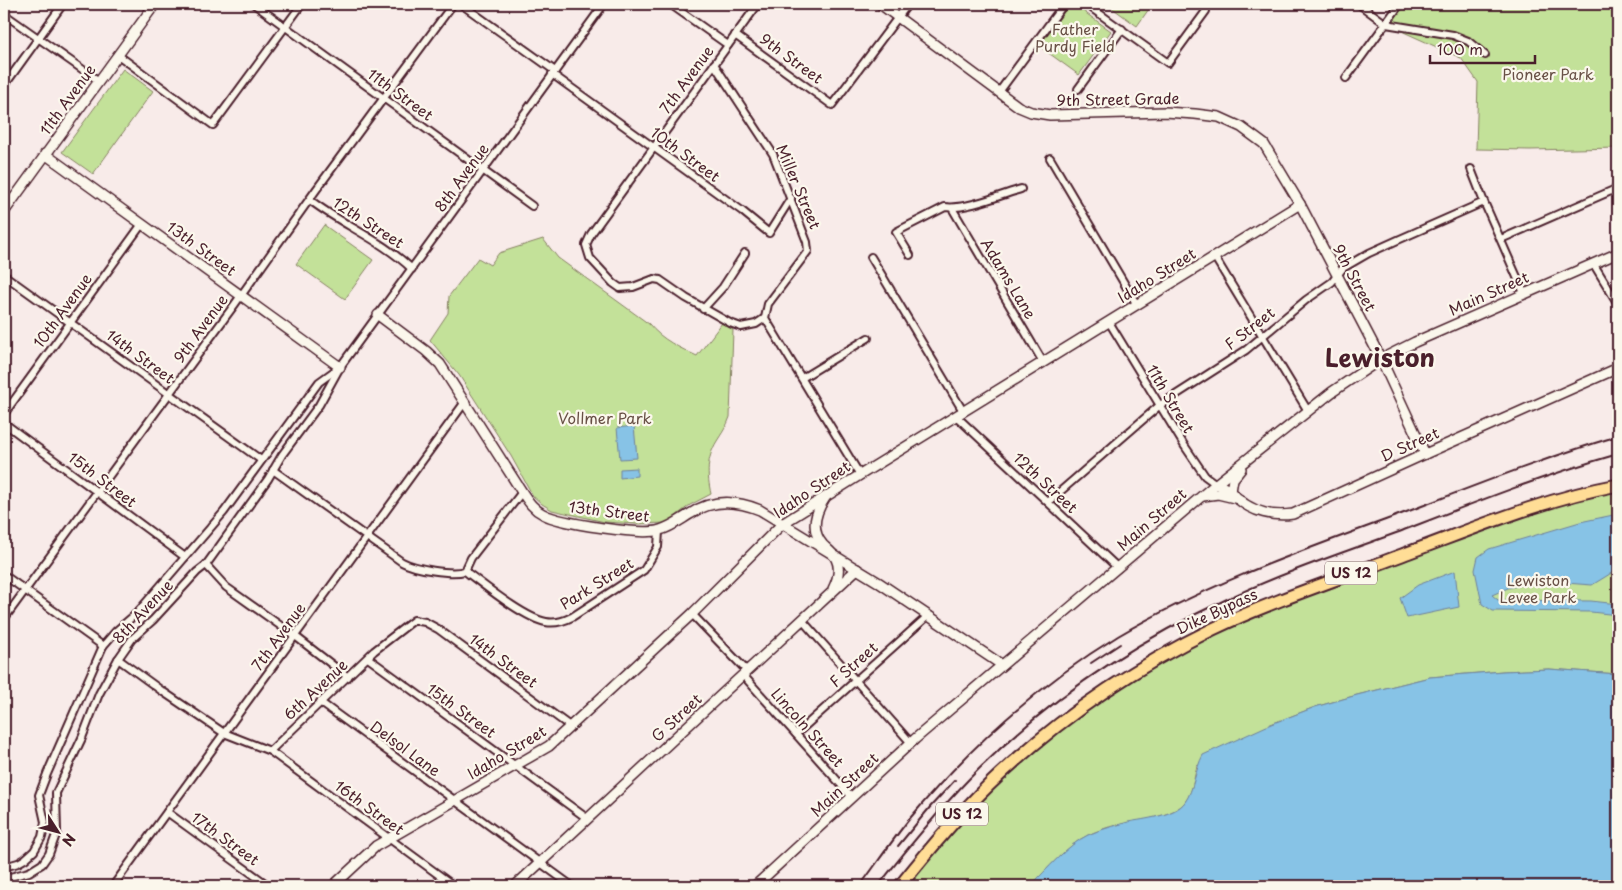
<svg xmlns="http://www.w3.org/2000/svg" width="1622" height="890" font-family="'Playpen Sans',sans-serif">
	<style>
		.green { fill: #c3e199; stroke: #868062 }
		.water { fill: #87c3e6; stroke: #6f819b }
		.lines { fill: none; stroke-linecap: round; stroke-linejoin: round }
		.street-casing { stroke: #4a1f2b; stroke-width: 10 }
		.secondary-casing { stroke: #4a1f2b; stroke-width: 12 }
		.highway-casing { stroke: #4a1f2b; stroke-width: 15 }
		.street { stroke: #fbf7ec; stroke-width: 6 }
		.secondary { stroke: #fbf7ec; stroke-width: 9 }
		.highway { stroke: #ffdd96; stroke-width: 11 }
		.rail { stroke: #4a1f2b; stroke-width: 2 }
		.labels { text-anchor: middle; stroke-width: 4.5; stroke-linejoin: round; paint-order: stroke }
		.shield { fill: #fbf7ec; stroke: #7f6065; stroke-width: 1 }
		.shield-label { font-size: 14px; font-weight: bold; fill: #4a1f2b }
		.park-label { font-size: 15px; fill: #685046; stroke: #fbf7ec }
		.street-label { font-size: 15px; fill: #4a1f2b; stroke: #fbf7ec }
		.town-label { font-size: 25px; font-weight: bold; fill: #4a1f2b; stroke: #fbf7ec }
	</style>
	<rect width="100%" height="100%" fill="#f8ebe9"/>
	<filter id="ink" filterUnits="userSpaceOnUse"><feTurbulence type="fractalNoise" baseFrequency=".02" numOctaves="2"/><feDisplacementMap in="SourceGraphic" scale="10" xChannelSelector="R" yChannelSelector="G"/><feConvolveMatrix kernelMatrix="1 2 1 2 8 2 1 2 1" color-interpolation-filters="sRGB"/></filter>
	<g filter="url(#ink)">
		<!-- green -->
		<g class="green">
			<polygon points="1070,4 1073,4 1111,31 1079,75 1039,46"/>
			<polygon points="1114,4 1147,4 1151,6 1137,26 1111,7"/>
			<polygon points="1400,4 1618,4 1618,148 1530,150 1476,149 1478,82 1461,58 1386,24"/>
			<polygon points="123,69 153,91 93,174 62,152"/>
			<polygon points="324,225 373,260 345,299 296,264"/>
			<path d="M543,239L558,258L649,324C662,340 680,348 697,356L722,323L733,330L730,417C727,426 722,433 717,441C706,459 707,475 711,494L690,505L667,523L636,524L605,522L552,510L542,504L533,496L511,456L459,375L430,340L448,313L449,296L478,258L490,265L499,253Z"/>
			<path d="M1618,485V674L1549,669L1503,671L1430,677L1357,695L1315,707L1271,724L1197,766C1194,777 1193,792 1185,802C1174,817 1135,821 1117,825C1107,827 1097,831 1088,835C1067,845 1047,870 1030,886H900L1017,759L1149,663L1339,578Z"/>
		</g>
		<!-- water -->
		<g class="water">
			<polygon points="634,426 637,458 620,459 617,428"/>
			<polygon points="637,468 637,476 620,478 620,469"/>
			<polygon points="1618,514 1618,569 1592,585 1539,581 1508,588 1492,595 1498,600 1591,601 1618,604 1618,615 1591,612 1493,611 1482,604 1475,570 1478,557 1489,549 1580,522"/>
			<polygon points="1455,571 1459,607 1407,618 1400,598 1418,585"/>
			<path d="M1549,669L1618,674V886H1030C1047,870 1067,845 1088,835C1101,829 1115,826 1128,822C1144,819 1175,816 1185,802C1194,790 1195,769 1203,755L1271,724L1315,707L1357,695L1430,677L1503,671Z"/>
		</g>
		<g class="lines">
			<defs>
				<g id="street">
					<polyline points="254,4 532,206"/>
					<polyline points="461,4 555,71"/>
					<polyline points="670,4 728,45"/>
					<polyline points="758,4 591,234 586,245 590,258 613,283 620,288 633,287 654,279 660,280 686,298 730,323 741,327 756,324 765,318"/>
					<polyline points="1086,4 1168,63 1206,11"/>
					<polyline points="1359,4 1386,24 1453,35 1468,41 1485,55"/>
					<polyline points="4,14 99,81"/>
					<polyline points="735,35 832,105 908,4"/>
					<polyline points="118,55 213,125 302,4"/>
					<polyline points="714,64 773,154 807,242 808,251 768,304 765,318 860,475"/>
					<polyline points="552,74 742,211 769,233 791,198"/>
					<polyline points="1346,78 1400,4"/>
					<polyline points="4,86 63,4"/>
					<polyline points="1078,89 1122,29"/>
					<polyline points="999,92 1064,4"/>
					<polyline points="1050,158 1137,305"/>
					<polyline points="1471,169 1484,202 1524,293"/>
					<path d="M310,200C342,225 382,240 412,269"/>
					<polyline points="952,208 1043,362"/>
					<polyline points="1501,239 1618,188"/>
					<path d="M910,255L896,232L945,207C965,210 1001,195 1021,189"/>
					<polyline points="1214,256 1308,411"/>
					<polyline points="871,257 963,411"/>
					<polyline points="1593,263 1618,304"/>
					<polyline points="4,275 261,460"/>
					<polyline points="703,309 723,287 745,253"/>
					<polyline points="1109,322 1184,445 1205,476 1216,484"/>
					<polyline points="802,378 868,338"/>
					<polyline points="4,414 142,224"/>
					<polyline points="956,416 1118,568"/>
					<polyline points="4,423 185,557"/>
					<path d="M273,470L402,562C415,569 451,575 465,571C484,585 524,618 546,622C555,624 564,621 572,617L644,570L658,547L659,531"/>
					<polyline points="1048,502 1160,405 1246,350 1306,300 1332,282 1343,268 1369,253 1400,239 1484,202"/>
					<polyline points="206,565 226,587 295,636 348,677"/>
					<polyline points="465,571 471,558 522,492"/>
					<polyline points="4,575 103,646"/>
					<polyline points="692,614 747,671"/>
					<polyline points="4,619 235,304 316,190 453,4"/>
					<polyline points="802,620 911,743"/>
					<polyline points="368,658 588,819"/>
					<polyline points="118,659 162,691 224,733 270,751 454,886"/>
					<polyline points="743,675 852,797"/>
					<polyline points="320,702 572,886"/>
					<polyline points="796,734 929,615"/>
					<polyline points="270,751 374,651 414,620 425,622 438,629 571,727"/>
					<polyline points="167,812 269,886"/>
					<polyline points="4,867 18,863 25,859 34,851 42,837 45,822 39,795 47,774 103,646 116,631 137,613 224,512 319,382 337,369"/>
					<polyline points="4,876 10,877 29,872 42,864 49,854 57,832 56,793 82,738 99,694 118,659 132,639 153,620 197,572 206,565 268,479 282,455 319,405 340,367 604,4"/>
					<polyline points="113,886 465,402"/>
				</g>
				<g id="secondary">
					<polyline points="880,4 1019,107 1031,112 1050,115 1165,112 1195,114 1219,117 1241,127 1264,144 1300,204 1381,359 1425,454"/>
					<polyline points="45,154 340,367"/>
					<polyline points="4,212 155,4"/>
					<path d="M378,315L426,351L440,364L522,492C528,501 533,509 543,514C559,523 642,536 660,530C671,527 680,520 690,514C712,499 736,500 760,510L878,582L1002,665"/>
					<path d="M1216,484C1220,486 1226,488 1230,490C1233,493 1235,496 1238,499C1253,512 1273,517 1293,514L1425,454L1618,368"/>
					<polyline points="1231,491 1233,479 1241,469"/>
					<polyline points="1203,496 1218,494 1239,499"/>
					<path d="M825,498C815,513 810,530 823,545C827,549 833,553 836,559C841,569 838,579 833,589"/>
					<polyline points="333,886 376,846 549,746 692,614 782,524 860,475 1300,204"/>
					<polyline points="515,886 857,569"/>
					<polyline points="755,886 915,739 1216,484 1332,392 1381,359 1415,342 1618,253"/>
				</g>
				<path id="highway" d="M900,886C928,851 957,816 989,785C1055,721 1131,669 1213,629C1274,600 1339,579 1402,555C1473,529 1543,499 1618,485"/>
			</defs>
			<!-- street casing -->
			<use href="#street" class="street-casing"/>
			<!-- secondary casing -->
			<use href="#secondary" class="secondary-casing"/>
			<!-- highway casing -->
			<use href="#highway" class="highway-casing"/>
			<!-- street -->
			<use href="#street" class="street"/>
			<!-- secondary -->
			<use href="#secondary" class="secondary"/>
			<!-- highway -->
			<use href="#highway" class="highway"/>
			<!-- rail -->
			<g class="rail">
				<polyline points="1091,663 1120,644"/>
				<polyline points="898,846 931,806 955,780"/>
				<path d="M860,886C877,863 893,839 911,817C970,747 1040,684 1118,636C1203,586 1296,553 1388,519C1464,490 1540,459 1618,436"/>
				<path d="M878,886C907,849 936,813 969,779C1042,704 1132,643 1227,599C1282,573 1341,553 1399,532C1471,504 1544,475 1618,454"/>
			</g>
		</g>
	</g>
	<g class="labels">
		<!-- shield labels -->
		<g class="shield">
			<rect x="1325" y="561.5" width="52" height="23" rx="4"/>
			<rect x="936" y="802.5" width="52" height="23" rx="4"/>
		</g>
		<g class="shield-label">
			<text x="1351" y="578">US 12</text>
			<text x="962" y="819">US 12</text>
		</g>
		<!-- park labels -->
		<g class="park-label">
			<text x="1075" y="35">Father<tspan x="1075" dy="17">Purdy Field</tspan></text>
			<text x="1548" y="80">Pioneer Park</text>
			<text x="605" y="424">Vollmer Park</text>
			<text x="1538" y="586">Lewiston<tspan x="1538" dy="17">Levee Park</tspan></text>
		</g>
		<!-- street labels -->
		<g class="street-label">
			<text transform="translate(791 59) rotate(36)" y="5">9th Street</text>
			<text transform="translate(687 80) rotate(-54)" y="5">7th Avenue</text>
			<text transform="translate(400 95) rotate(36)" y="5">11th Street</text>
			<text transform="translate(68 100) rotate(-54)" y="5">11th Avenue</text>
			<text transform="translate(1118 100) rotate(-1)" y="5">9th Street Grade</text>
			<text transform="translate(685 155) rotate(36)" y="5">10th Street</text>
			<text transform="translate(462 178) rotate(-54)" y="5">8th Avenue</text>
			<text transform="translate(798 187) rotate(67)" y="5">Miller Street</text>
			<text transform="translate(368 223) rotate(33)" y="5">12th Street</text>
			<text transform="translate(201 249) rotate(36)" y="5">13th Street</text>
			<text transform="translate(1157 276) rotate(-32)" y="5">Idaho Street</text>
			<text transform="translate(1354 278) rotate(62)" y="5">9th Street</text>
			<text transform="translate(1008 279) rotate(59)" y="5">Adams Lane</text>
			<text transform="translate(1489 294) rotate(-24)" y="5">Main Street</text>
			<text transform="translate(63 311) rotate(-54)" y="5">10th Avenue</text>
			<text transform="translate(201 329) rotate(-54)" y="5">9th Avenue</text>
			<text transform="translate(1250 329) rotate(-38)" y="5">F Street</text>
			<text transform="translate(140 357) rotate(36)" y="5">14th Street</text>
			<text transform="translate(1170 399) rotate(59)" y="5">11th Street</text>
			<text transform="translate(1410 445) rotate(-24)" y="5">D Street</text>
			<text transform="translate(102 480) rotate(37)" y="5">15th Street</text>
			<text transform="translate(1045 483) rotate(43)" y="5">12th Street</text>
			<text transform="translate(812 490) rotate(-34)" y="5">Idaho Street</text>
			<text transform="translate(609 512) rotate(7)" y="5">13th Street</text>
			<text transform="translate(1152 520) rotate(-41)" y="5">Main Street</text>
			<text transform="translate(597 584) rotate(-32)" y="5">Park Street</text>
			<text transform="translate(143 612) rotate(-47)" y="5">8th Avenue</text>
			<text transform="translate(1217 612) rotate(-25)" y="5">Dike Bypass</text>
			<text transform="translate(279 637) rotate(-54)" y="5">7th Avenue</text>
			<text transform="translate(503 661) rotate(36)" y="5">14th Street</text>
			<text transform="translate(854 665) rotate(-42)" y="5">F Street</text>
			<text transform="translate(316 690) rotate(-43)" y="5">6th Avenue</text>
			<text transform="translate(461 711) rotate(36)" y="5">15th Street</text>
			<text transform="translate(677 718) rotate(-43)" y="5">G Street</text>
			<text transform="translate(807 728) rotate(48)" y="5">Lincoln Street</text>
			<text transform="translate(405 749) rotate(36)" y="5">Delsol Lane</text>
			<text transform="translate(507 753) rotate(-31)" y="5">Idaho Street</text>
			<text transform="translate(845 785) rotate(-43)" y="5">Main Street</text>
			<text transform="translate(369 808) rotate(36)" y="5">16th Street</text>
			<text transform="translate(225 839) rotate(36)" y="5">17th Street</text>
		</g>
		<!-- town labels -->
		<g class="town-label">
			<text x="1380" y="367">Lewiston</text>
		</g>
	</g>
	<!-- margin -->
	<rect width="1622" height="890" fill="none" stroke="#fbf7ec" stroke-width="20"/>
	<rect x="10" y="10" width="1602" height="870" fill="none" stroke="#4a1f2b" stroke-width="2" filter="url(#ink)"/>
	<!-- north arrow -->
	<g transform="translate(58 832) rotate(126)" stroke="#fbf7ec" stroke-width="4" paint-order="stroke">
	<path d="M0-4L9 19L0 12L-9 19Z" fill="#4a1f2b"/>
	<text y="-8" font-size="14" font-weight="bold" text-anchor="middle" fill="#4a1f2b">N</text>
	</g>
	<!-- scale -->
	<path d="M1430 55v8h105v-8" fill="none" stroke="#4a1f2b" stroke-width="2.5"/>
	<text x="1437" y="55" font-size="15" fill="#4a1f2b" stroke="#fbf7ec" stroke-width="4" paint-order="stroke">100 m</text>
</svg>
